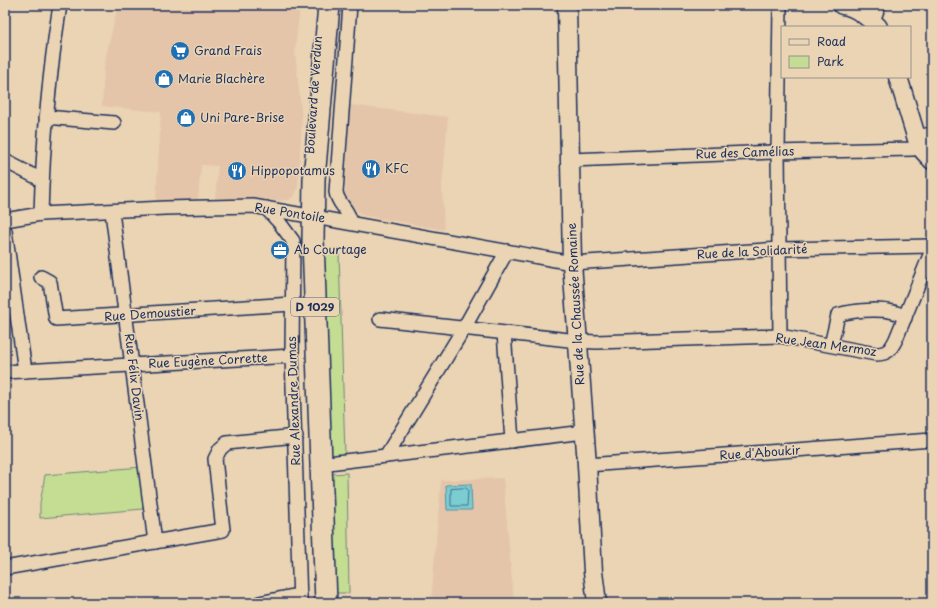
<svg xmlns="http://www.w3.org/2000/svg" width="937" height="608" font-family="'Playpen Sans',sans-serif">
	<style>
		.built { fill: #e5c5a9 }
		.green { fill: #c4dd93; stroke: #708678 }
		.water { fill: #7bcdd2; stroke: #558ea4 }
		.lines { fill: none; stroke-linecap: round; stroke-linejoin: round }
		.shore { stroke: #416e8c; stroke-width: 1 }
		.street-casing { stroke: #1b2f5e; stroke-width: 16 }
		.secondary-casing { stroke: #1b2f5e; stroke-width: 21 }
		.primary-casing { stroke: #1b2f5e; stroke-width: 24 }
		.street { stroke: #ead4b3; stroke-width: 13 }
		.secondary { stroke: #ead4b3; stroke-width: 18 }
		.primary { stroke: #ead4b3; stroke-width: 21 }
		.labels { text-anchor: middle; stroke-width: 3; stroke-linejoin: round; paint-order: stroke }
		.shield { fill: #ead4b3; stroke: #596078; stroke-width: 1 }
		.shield-label { font-size: 11px; font-weight: bold; fill: #1b2f5e }
		.poi-label { font-size: 12px; fill: #1b2f5e; stroke: #ead4b3; text-anchor: start }
		.street-label { font-size: 12px; fill: #1b2f5e; stroke: #ead4b3 }
	</style>
	<rect width="100%" height="100%" fill="#ead4b3"/>
	<filter id="ink" filterUnits="userSpaceOnUse"><feTurbulence type="fractalNoise" baseFrequency=".025" numOctaves="2"/><feDisplacementMap in="SourceGraphic" scale="8" xChannelSelector="R" yChannelSelector="G"/><feConvolveMatrix kernelMatrix="1 2 1 2 8 2 1 2 1" color-interpolation-filters="sRGB"/></filter>
	<g filter="url(#ink)">
		<!-- built -->
		<g class="built">
			<polygon points="118,5 300,5 295,51 302,119 298,187 295,195 289,200 269,201 247,199 215,200 218,166 201,165 198,200 156,202 161,112 102,106 104,67 109,43"/>
			<polygon points="350,105 448,117 442,187 444,230 361,215 345,197"/>
			<polygon points="503,478 514,603 431,603 441,480"/>
		</g>
		<!-- green -->
		<g class="green">
			<polygon points="321,251 339,253 345,456 331,458"/>
			<polygon points="142,467 143,509 40,518 40,503 45,475"/>
			<polygon points="347,473 349,593 333,593 331,474"/>
		</g>
		<!-- water -->
		<polygon class="water" points="471,484 472,510 447,510 446,485"/>
		<g class="lines">
			<!-- shore -->
			<polygon class="shore" points="466,488 468,490 467,506 451,506 451,489"/>
			<defs>
				<g id="street">
					<path d="M350,5L336,192C338,205 349,209 351,223"/>
					<polyline points="780,5 778,152 780,336"/>
					<polyline points="873,21 879,5"/>
					<polyline points="46,117 114,123"/>
					<polyline points="916,137 932,134"/>
					<polyline points="570,160 773,152 913,149 919,146"/>
					<polyline points="5,161 42,180"/>
					<polyline points="266,208 279,222 293,241 292,356 300,603"/>
					<polyline points="112,212 155,542"/>
					<path d="M41,214C43,144 49,74 60,5"/>
					<polyline points="5,220 41,214 165,208 253,206 572,263 779,249 932,246"/>
					<polyline points="5,231 25,371"/>
					<polyline points="41,277 50,282 56,319 292,304"/>
					<path d="M380,319L578,341L596,342L780,336L876,354C888,354 891,349 896,339L930,255L932,247"/>
					<polyline points="504,333 512,441"/>
					<path d="M831,345L838,315C853,310 893,306 905,318"/>
					<polyline points="5,372 292,356"/>
					<polyline points="386,456 464,328 507,251"/>
					<polyline points="320,464 584,432"/>
					<polyline points="587,465 932,440"/>
					<polyline points="5,568 223,530 215,459 220,449 227,443 296,436"/>
					<polyline points="259,603 293,596 300,596"/>
				</g>
				<g id="secondary">
					<polyline points="567,5 572,263 587,465 593,572 597,603"/>
					<path d="M842,5C855,6 869,17 878,27"/>
					<polyline points="898,77 919,146 932,160"/>
				</g>
				<polyline id="primary" points="326,603 313,240 314,179 329,5"/>
			</defs>
			<!-- street casing -->
			<use href="#street" class="street-casing"/>
			<!-- secondary casing -->
			<use href="#secondary" class="secondary-casing"/>
			<!-- primary casing -->
			<use href="#primary" class="primary-casing"/>
			<!-- street -->
			<use href="#street" class="street"/>
			<!-- secondary -->
			<use href="#secondary" class="secondary"/>
			<!-- primary -->
			<use href="#primary" class="primary"/>
		</g>
	</g>
	<!-- icons -->
	<defs>
		<symbol id="supermarket-disc" viewBox="-11 -11 22 22"><circle r="9.5" fill="#1f6fb2" stroke="#ead4b3"/><path d="M-6-5.5h2.5l.6 2H6L4.5 2H-2.5L-4.4-4H-6ZM-1.5 3.2a1.3 1.3 0 1 0 .1 0ZM3 3.2a1.3 1.3 0 1 0 .1 0Z" fill="#fff"/></symbol>
		<symbol id="shop-disc" viewBox="-11 -11 22 22"><circle r="9.5" fill="#1f6fb2" stroke="#ead4b3"/><path d="M-5-2.5h2.3a2.7 3.5 0 0 1 5.4 0H5L5.5 6h-11ZM-1.5-2.5h3a1.5 2.3 0 0 0-3 0Z" fill="#fff"/></symbol>
		<symbol id="restaurant-disc" viewBox="-11 -11 22 22"><circle r="9.5" fill="#1f6fb2" stroke="#ead4b3"/><path d="M-5-6h1v4h1v-4h1v4h1v-4h1v5L-1.5 .5V6h-2V.5L-5-1ZM5-6V6H3V1.5H1.5Q1.5-4 5-6Z" fill="#fff"/></symbol>
		<symbol id="office-disc" viewBox="-11 -11 22 22"><circle r="9.5" fill="#1f6fb2" stroke="#ead4b3"/><path d="M-6-3h4V-5.5h4V-3h4V5H-6ZM-1-4.5V-3h2v-1.5ZM-6 0V1H6V0Z" fill="#fff"/></symbol>
	</defs>
	<g fill-rule="evenodd">
		<use href="#supermarket-disc" x="169" y="40" width="22" height="22"/>
		<use href="#shop-disc" x="153" y="68" width="22" height="22"/>
		<use href="#shop-disc" x="175" y="107" width="22" height="22"/>
		<use href="#restaurant-disc" x="360" y="158" width="22" height="22"/>
		<use href="#restaurant-disc" x="226" y="160" width="22" height="22"/>
		<use href="#office-disc" x="269" y="239" width="22" height="22"/>
	</g>
	<g class="labels">
		<!-- shield labels -->
		<rect class="shield" x="291" y="298" width="48" height="18" rx="3"/>
		<g class="shield-label">
			<text x="315" y="311">D 1029</text>
		</g>
		<!-- poi labels -->
		<g class="poi-label">
			<text x="194" y="55">Grand Frais</text>
			<text x="178" y="83">Marie Blachère</text>
			<text x="200" y="122">Uni Pare-Brise</text>
			<text x="385" y="173">KFC</text>
			<text x="251" y="175">Hippopotamus</text>
			<text x="294" y="254">Ab Courtage</text>
		</g>
		<!-- street labels -->
		<g class="street-label">
			<text transform="translate(314 95) rotate(-86)" y="4">Boulevard de Verdun</text>
			<text transform="translate(745 153) rotate(-2)" y="4">Rue des Camélias</text>
			<text transform="translate(290 213) rotate(9)" y="4">Rue Pontoile</text>
			<text transform="translate(752 252) rotate(-3)" y="4">Rue de la Solidarité</text>
			<text transform="translate(576 304) rotate(-93)" y="4">Rue de la Chaussée Romaine</text>
			<text transform="translate(150 314) rotate(-4)" y="4">Rue Demoustier</text>
			<text transform="translate(826 345) rotate(8)" y="4">Rue Jean Mermoz</text>
			<text transform="translate(208 361) rotate(-3)" y="4">Rue Eugène Corrette</text>
			<text transform="translate(134 377) rotate(83)" y="4">Rue Félix Davin</text>
			<text transform="translate(294 401) rotate(-92)" y="4">Rue Alexandre Dumas</text>
			<text transform="translate(760 453) rotate(-4)" y="4">Rue d'Aboukir</text>
		</g>
	</g>
	<!-- margin -->
	<rect width="937" height="608" fill="none" stroke="#ead4b3" stroke-width="20"/>
	<rect x="10" y="10" width="917" height="588" fill="none" stroke="#1b2f5e" stroke-width="1.5" filter="url(#ink)"/>
	<!-- legend -->
	<rect x="781" y="26" width="130" height="52" fill="#ead4b3" stroke="#979291"/>
	<rect x="789" y="39" width="20" height="6" fill="#ead4b3" stroke="#979291"/>
	<text x="817" y="46" font-size="12" fill="#1b2f5e">Road</text>
	<rect x="789" y="56" width="20" height="12" fill="#c4dd93" stroke="#979291"/>
	<text x="817" y="66" font-size="12" fill="#1b2f5e">Park</text>
</svg>
